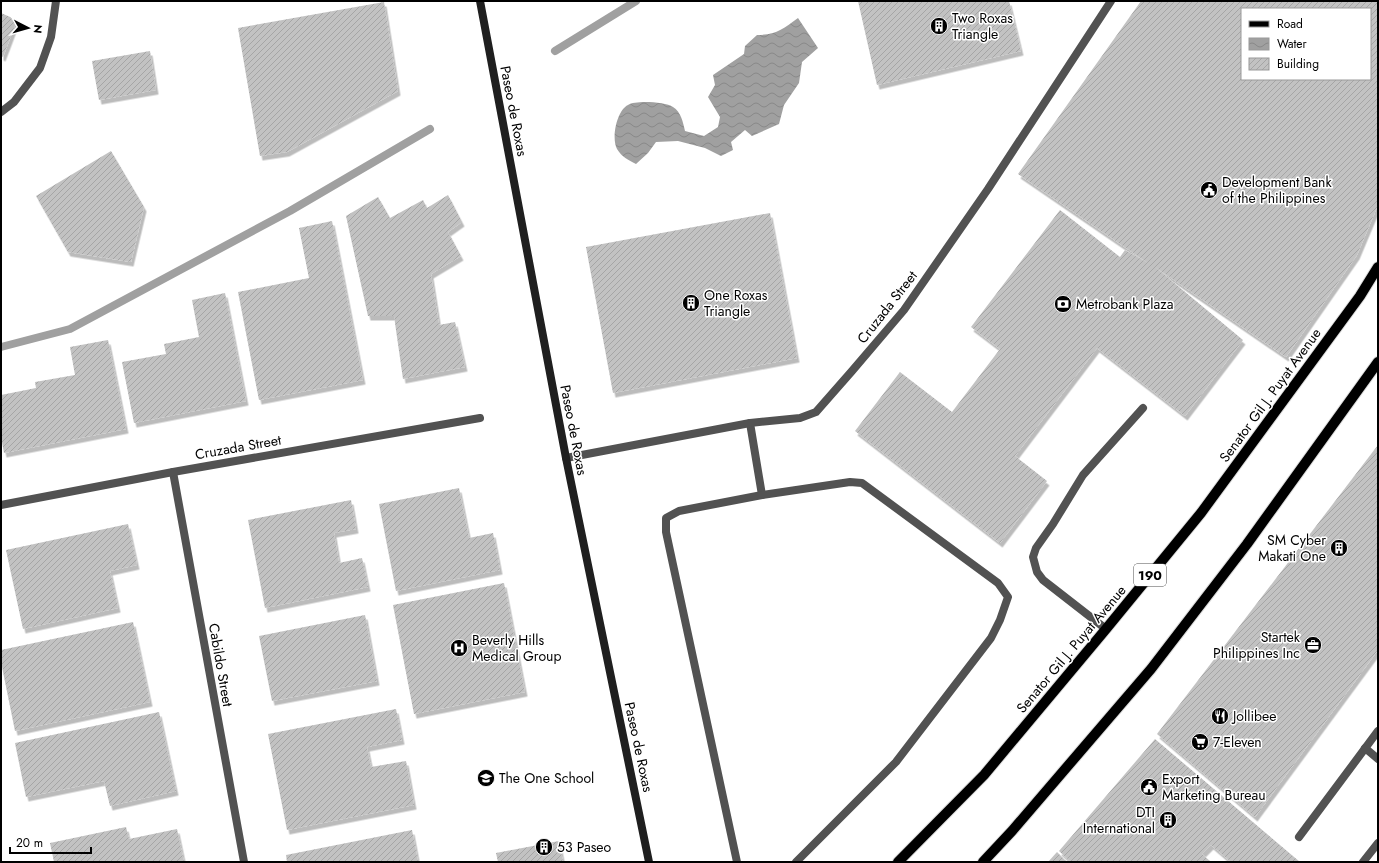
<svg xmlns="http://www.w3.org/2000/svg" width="1379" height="863" font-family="Jost,sans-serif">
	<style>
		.water { fill: url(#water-waves) }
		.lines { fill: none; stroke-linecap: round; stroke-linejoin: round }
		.stream { stroke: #a0a0a0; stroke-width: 8 }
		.building { fill: url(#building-hatch); fill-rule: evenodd; filter: url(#shadow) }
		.primary-casing { stroke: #dbdbdb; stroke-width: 12 }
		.lane { stroke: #525252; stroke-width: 8 }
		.street { stroke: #525252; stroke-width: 8 }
		.secondary { stroke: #1f1f1f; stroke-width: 8 }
		.primary { stroke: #000; stroke-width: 10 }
		.labels { text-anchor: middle; stroke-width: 3; stroke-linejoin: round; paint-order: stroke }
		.shield { fill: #fff; stroke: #4c4c4c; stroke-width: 1 }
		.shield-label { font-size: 13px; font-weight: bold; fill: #000 }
		.poi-label { font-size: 14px; fill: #000; stroke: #fff; text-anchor: start }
		.street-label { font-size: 14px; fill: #000; stroke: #fff }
	</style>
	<defs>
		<pattern id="water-waves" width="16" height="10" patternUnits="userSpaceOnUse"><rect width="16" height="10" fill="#a0a0a0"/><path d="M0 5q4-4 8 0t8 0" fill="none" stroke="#888"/></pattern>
		<pattern id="building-hatch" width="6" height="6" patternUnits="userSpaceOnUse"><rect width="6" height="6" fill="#c2c2c2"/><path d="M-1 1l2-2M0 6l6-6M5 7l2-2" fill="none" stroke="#a5a5a5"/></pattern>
		<filter id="shadow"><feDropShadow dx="2.5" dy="4.5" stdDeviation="0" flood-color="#0004"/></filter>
	</defs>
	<rect width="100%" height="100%" fill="#fff"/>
	<!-- water -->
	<path class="water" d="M798,18L818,48L802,62L799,83L784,105L779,124L752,136L745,130L731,142L733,150L721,156L705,148L678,141L656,142L648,153L636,164C628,160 622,157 617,149C611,138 617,110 628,105C636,100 665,102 673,107C681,112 683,122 685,131L704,136L718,127L720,117L708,97L715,85L713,75L744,54L745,46L757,35C776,35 783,29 798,18Z"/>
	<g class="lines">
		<!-- stream -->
		<g class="stream">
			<polyline points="555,51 636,1"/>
			<polyline points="1,347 70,329 290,211 430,129"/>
		</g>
	</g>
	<!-- building -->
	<g class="building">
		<polygon points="858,1 1009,1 1021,51 877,85"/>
		<path d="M1141,1H1378V205L1357,255L1286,357L1155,267L1243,340L1185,416L1097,348L1015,456L1047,481L1000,543L855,431L900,372L952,412L1000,349L971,327L1060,210L1120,257L1125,250L1148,263L1018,174ZM1242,9H1370V79H1242Z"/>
		<polygon points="384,2 398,91 287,152 260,156 238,28"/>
		<polygon points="1,13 17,20 3,57 1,56"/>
		<polygon points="150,51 156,90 99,100 92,61"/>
		<polygon points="111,151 144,207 131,262 68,252 36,196"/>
		<polygon points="448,195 462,222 448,232 461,256 431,274 439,325 455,322 465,367 403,379 394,316 368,316 346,216 378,197 390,218 423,200 427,208"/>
		<polygon points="770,213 797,358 613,393 586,247"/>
		<polygon points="332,221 363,380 259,400 238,292 309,278 299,228"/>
		<polygon points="225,293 246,401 134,423 122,362 166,354 164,344 199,337 192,300"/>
		<polygon points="108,340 126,429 4,453 1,437 1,395 36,388 35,382 75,375 70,347"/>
		<polygon points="1378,445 1378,650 1255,817 1157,734"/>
		<polygon points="459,488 469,538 493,533 500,570 396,591 379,504"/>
		<polygon points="351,500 356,529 334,533 339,563 362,558 368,587 265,608 248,520"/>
		<polygon points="128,524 137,565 110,571 118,608 23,629 6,550"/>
		<polygon points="504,583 525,692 414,714 393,605"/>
		<polygon points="365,615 377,681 272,701 259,636"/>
		<polygon points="133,622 150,702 15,731 1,662 1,650"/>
		<polygon points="396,709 402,740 367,747 371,767 406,761 414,805 287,830 268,734"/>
		<polygon points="159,712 176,791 110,806 104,781 26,797 15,743"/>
		<polygon points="1155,739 1300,862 1231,862 1211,845 1202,854 1211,862 1071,862 1059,851"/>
		<polygon points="126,827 129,839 177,829 184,862 54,862 50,843"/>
		<polygon points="412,830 418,862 287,862 286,855"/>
		<polygon points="559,841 563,862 498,862 496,853"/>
		<polygon points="1057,852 1067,862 1048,862"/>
	</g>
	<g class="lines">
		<defs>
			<g id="primary">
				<polyline points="898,862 984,775 1106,629 1201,513 1360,296 1378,267"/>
				<polyline points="983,862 1012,831 1151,669 1247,544 1378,362"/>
			</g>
		</defs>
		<!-- primary casing -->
		<use href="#primary" class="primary-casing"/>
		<!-- lane -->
		<g class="lane">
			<polyline points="750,423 762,495"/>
			<polyline points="1106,629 1043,580 1037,572 1033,557 1036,548 1053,524 1083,475 1143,408"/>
			<polyline points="1365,748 1378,759"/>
			<polyline points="1299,837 1378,731"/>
			<polyline points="737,862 666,532 666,518 679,511 762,495 850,482 862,483 998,583 1008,597 1000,620 991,638 896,762 796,862"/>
		</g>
		<!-- street -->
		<g class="street">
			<polyline points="1,112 14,102 40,68 51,37 56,1"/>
			<polyline points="566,458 750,423 800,418 816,412 852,371 904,310 988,189 1111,1"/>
			<polyline points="173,472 244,862"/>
			<polyline points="1,505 173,472 480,418"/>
			<polyline points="1363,862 1378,843"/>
		</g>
		<!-- secondary -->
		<polyline class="secondary" points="480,1 566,458 649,862"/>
		<!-- primary -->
		<use href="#primary" class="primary"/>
	</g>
	<!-- icons -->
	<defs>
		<symbol id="building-disc" viewBox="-11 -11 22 22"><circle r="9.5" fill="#000" stroke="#fff"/><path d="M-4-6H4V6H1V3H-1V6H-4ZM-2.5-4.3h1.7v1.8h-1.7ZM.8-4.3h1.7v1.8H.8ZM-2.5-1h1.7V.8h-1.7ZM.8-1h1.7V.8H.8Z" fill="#fff"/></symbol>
		<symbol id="civic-disc" viewBox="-11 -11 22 22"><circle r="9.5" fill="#000" stroke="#fff"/><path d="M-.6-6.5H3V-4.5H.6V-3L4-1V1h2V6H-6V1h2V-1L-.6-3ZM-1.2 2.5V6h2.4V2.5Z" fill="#fff"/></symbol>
		<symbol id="bank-disc" viewBox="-11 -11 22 22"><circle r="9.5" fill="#000" stroke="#fff"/><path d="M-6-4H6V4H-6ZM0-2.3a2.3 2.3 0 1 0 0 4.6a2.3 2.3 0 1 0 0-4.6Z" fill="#fff"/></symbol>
		<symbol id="office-disc" viewBox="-11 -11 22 22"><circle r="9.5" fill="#000" stroke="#fff"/><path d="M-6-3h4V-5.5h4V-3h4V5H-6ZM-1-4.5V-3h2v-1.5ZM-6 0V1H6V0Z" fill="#fff"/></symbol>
		<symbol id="hospital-disc" viewBox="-11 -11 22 22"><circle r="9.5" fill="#000" stroke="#fff"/><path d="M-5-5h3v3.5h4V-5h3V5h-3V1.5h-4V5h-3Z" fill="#fff"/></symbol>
		<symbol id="restaurant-disc" viewBox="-11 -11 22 22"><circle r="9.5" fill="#000" stroke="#fff"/><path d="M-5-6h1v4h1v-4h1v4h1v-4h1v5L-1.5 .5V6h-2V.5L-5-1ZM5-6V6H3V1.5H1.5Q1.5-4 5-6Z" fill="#fff"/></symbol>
		<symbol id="supermarket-disc" viewBox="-11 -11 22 22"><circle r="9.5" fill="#000" stroke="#fff"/><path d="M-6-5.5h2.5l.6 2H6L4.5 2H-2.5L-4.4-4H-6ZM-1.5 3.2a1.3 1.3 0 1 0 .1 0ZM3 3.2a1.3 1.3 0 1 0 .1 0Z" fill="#fff"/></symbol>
		<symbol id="university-disc" viewBox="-11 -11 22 22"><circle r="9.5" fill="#000" stroke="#fff"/><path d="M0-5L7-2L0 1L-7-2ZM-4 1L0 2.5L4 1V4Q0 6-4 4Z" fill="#fff"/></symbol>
	</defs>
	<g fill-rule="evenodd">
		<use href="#building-disc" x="929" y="16" width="20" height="20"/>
		<use href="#civic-disc" x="1199" y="180" width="20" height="20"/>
		<use href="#building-disc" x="681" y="293" width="20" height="20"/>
		<use href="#bank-disc" x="1053" y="294" width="20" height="20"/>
		<use href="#building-disc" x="1329" y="538" width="20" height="20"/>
		<use href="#office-disc" x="1303" y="635" width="20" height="20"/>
		<use href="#hospital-disc" x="449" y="638" width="20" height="20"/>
		<use href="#restaurant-disc" x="1210" y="706" width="20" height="20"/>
		<use href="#supermarket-disc" x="1190" y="732" width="20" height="20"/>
		<use href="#university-disc" x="476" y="768" width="20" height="20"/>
		<use href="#civic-disc" x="1139" y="777" width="20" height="20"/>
		<use href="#building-disc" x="1158" y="810" width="20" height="20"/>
		<use href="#building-disc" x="534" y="837" width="20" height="20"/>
	</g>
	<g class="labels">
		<!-- shield labels -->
		<rect class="shield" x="1134" y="564" width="32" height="22" rx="3"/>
		<g class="shield-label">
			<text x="1150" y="580">190</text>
		</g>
		<!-- poi labels -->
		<g class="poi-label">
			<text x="952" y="23">Two Roxas<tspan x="952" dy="16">Triangle</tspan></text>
			<text x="1222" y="187">Development Bank<tspan x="1222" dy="16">of the Philippines</tspan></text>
			<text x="704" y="300">One Roxas<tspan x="704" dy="16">Triangle</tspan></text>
			<text x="1076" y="309">Metrobank Plaza</text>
			<text x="1326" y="545" text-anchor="end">SM Cyber<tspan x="1326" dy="16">Makati One</tspan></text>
			<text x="1300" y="642" text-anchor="end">Startek<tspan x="1300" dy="16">Philippines Inc</tspan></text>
			<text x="472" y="645">Beverly Hills<tspan x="472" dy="16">Medical Group</tspan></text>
			<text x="1233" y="721">Jollibee</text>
			<text x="1213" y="747">7-Eleven</text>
			<text x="499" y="783">The One School</text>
			<text x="1162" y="784">Export<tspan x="1162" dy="16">Marketing Bureau</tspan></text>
			<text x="1155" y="817" text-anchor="end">DTI<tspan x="1155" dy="16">International</tspan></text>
			<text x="557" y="852">53 Paseo</text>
		</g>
		<!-- street labels -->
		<g class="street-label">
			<text transform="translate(514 111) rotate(79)" y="5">Paseo de Roxas</text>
			<text transform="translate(887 307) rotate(-52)" y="5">Cruzada Street</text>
			<text transform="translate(1270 395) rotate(-54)" y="5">Senator Gil J. Puyat Avenue</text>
			<text transform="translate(574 430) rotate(79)" y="5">Paseo de Roxas</text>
			<text transform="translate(238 447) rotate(-10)" y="5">Cruzada Street</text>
			<text transform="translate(1071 649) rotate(-50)" y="5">Senator Gil J. Puyat Avenue</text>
			<text transform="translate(221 665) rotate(80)" y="5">Cabildo Street</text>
			<text transform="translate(639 747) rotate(78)" y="5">Paseo de Roxas</text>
		</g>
	</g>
	<!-- border -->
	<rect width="1379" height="863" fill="none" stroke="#000000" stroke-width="4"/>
	<!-- legend -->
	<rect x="1241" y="8" width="130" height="72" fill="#ffffff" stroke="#999999"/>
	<rect x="1249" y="21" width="20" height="6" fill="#000000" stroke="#999999"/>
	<text x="1277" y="28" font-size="12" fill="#000000">Road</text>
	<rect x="1249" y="38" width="20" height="12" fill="url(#water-waves)" stroke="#999999"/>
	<text x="1277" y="48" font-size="12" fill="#000000">Water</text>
	<rect x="1249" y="58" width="20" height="12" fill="url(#building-hatch)" stroke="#999999"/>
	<text x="1277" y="68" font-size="12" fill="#000000">Building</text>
	<!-- north arrow -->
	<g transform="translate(28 28) rotate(96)" stroke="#ffffff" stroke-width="3" paint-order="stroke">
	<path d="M0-3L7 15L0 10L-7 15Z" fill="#000000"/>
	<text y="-6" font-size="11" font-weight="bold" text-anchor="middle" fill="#000000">N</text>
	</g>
	<!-- scale -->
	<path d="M10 847v6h81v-6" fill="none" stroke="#000000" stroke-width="2"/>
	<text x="16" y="847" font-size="12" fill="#000000" stroke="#ffffff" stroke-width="3" paint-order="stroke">20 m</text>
</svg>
